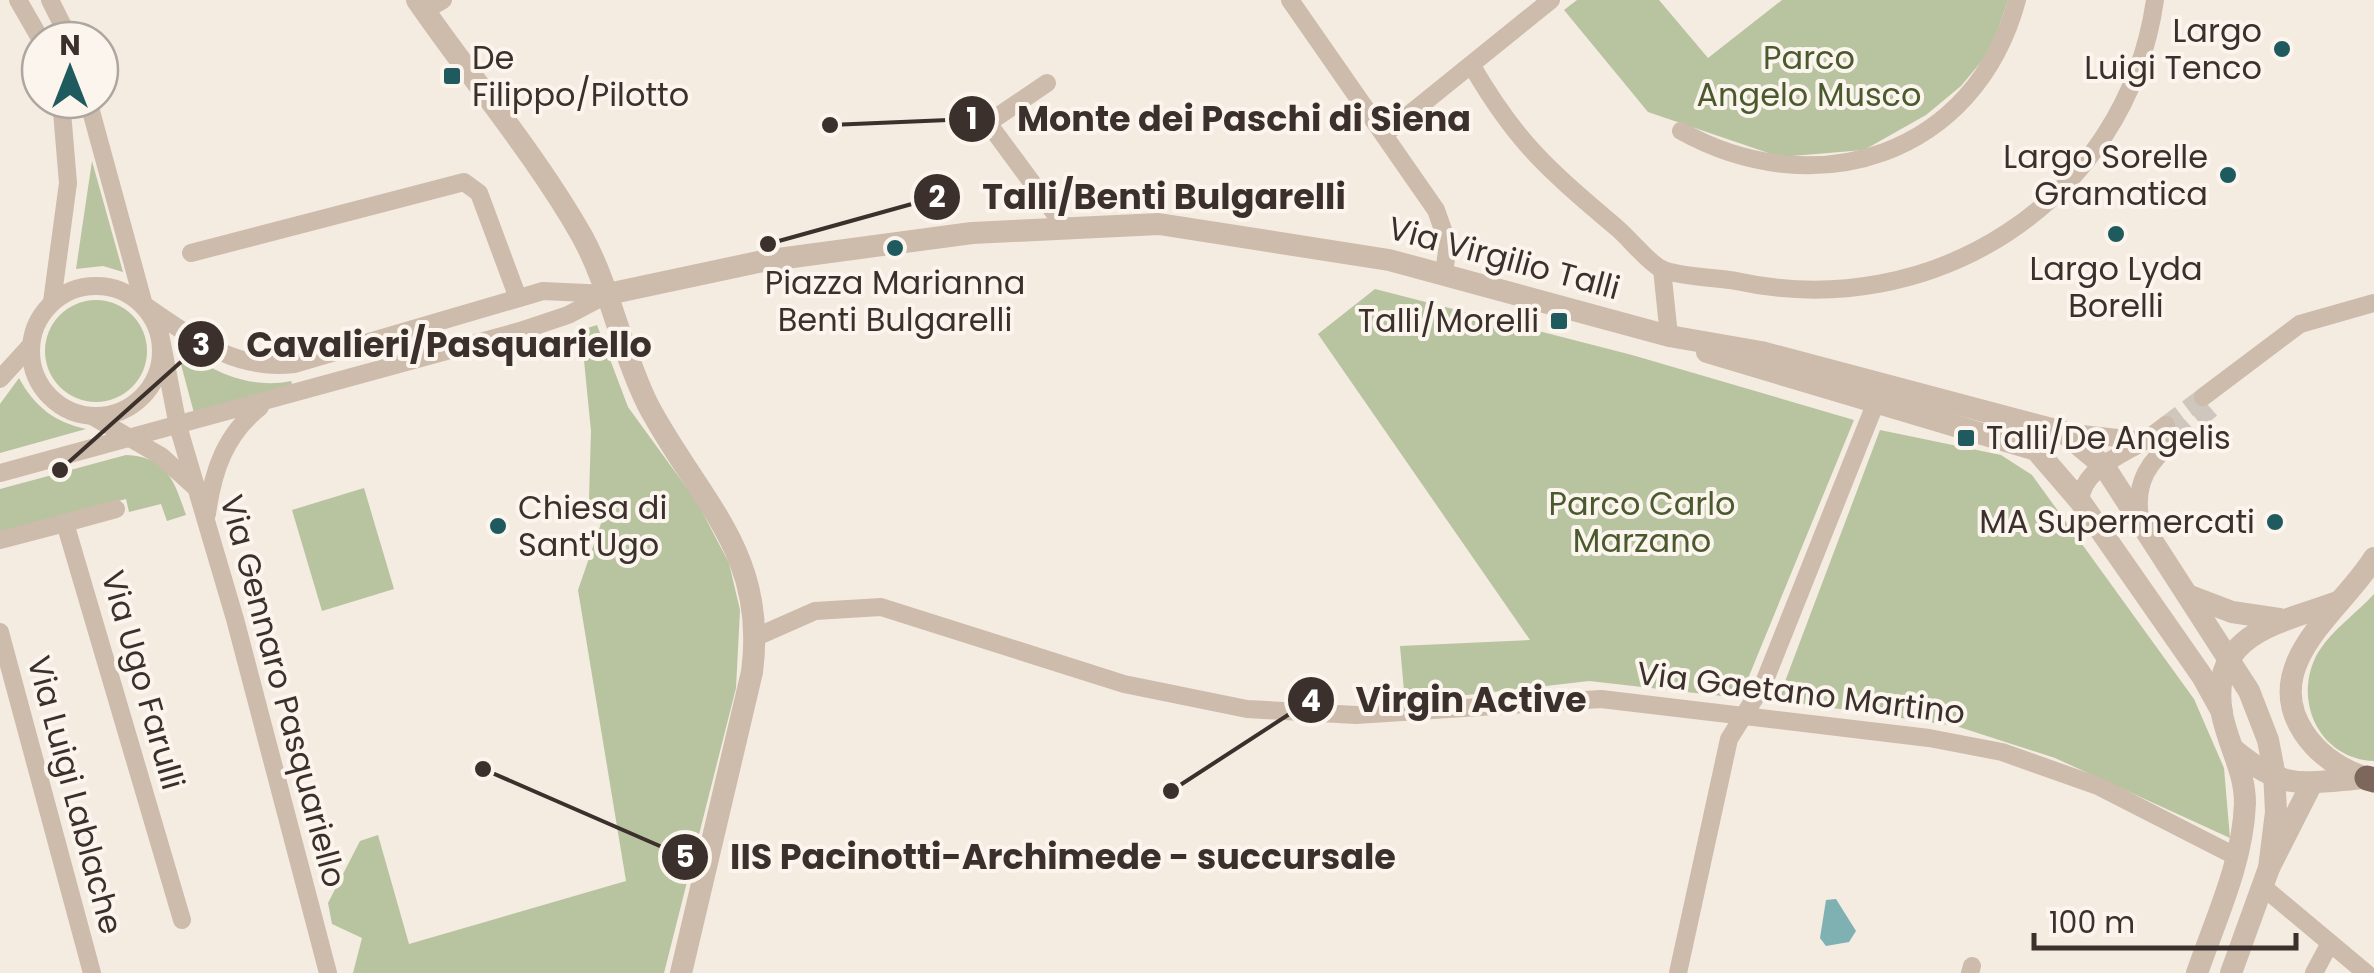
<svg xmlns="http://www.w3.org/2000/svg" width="2374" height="973" font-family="Poppins,sans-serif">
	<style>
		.green { fill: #b8c4a0 }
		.water { fill: #7fb0b2 }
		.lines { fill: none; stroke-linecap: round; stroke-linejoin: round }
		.minor-tunnel { stroke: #cfc6bd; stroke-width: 18; stroke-dasharray: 18 9; stroke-linecap: butt }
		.minor { stroke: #cdbbac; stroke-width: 18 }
		.tertiary { stroke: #cdbbac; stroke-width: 22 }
		.primary { stroke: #7d675c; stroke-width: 25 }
		.poi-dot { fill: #1f5a5e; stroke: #fbf5ee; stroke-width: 4 }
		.labels { text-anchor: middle; stroke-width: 8; stroke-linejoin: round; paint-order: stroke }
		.poi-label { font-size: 32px; fill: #3b302b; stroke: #fbf5ee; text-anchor: end }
		.park-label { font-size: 32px; fill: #4a5a2e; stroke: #fbf5ee }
		.street-label { font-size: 32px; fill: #3b302b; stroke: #fbf5ee }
		.leader { fill: none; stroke: #3b302b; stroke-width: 4 }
		.callout-dot { fill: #3b302b; stroke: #fbf5ee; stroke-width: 4 }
		.mark-label { font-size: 30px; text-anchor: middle; font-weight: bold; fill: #fff }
		.callout-label { font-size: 35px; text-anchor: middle; font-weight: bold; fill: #3b302b; stroke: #fbf5ee; stroke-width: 8; stroke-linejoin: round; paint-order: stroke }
	</style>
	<rect width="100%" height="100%" fill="#f4ebe1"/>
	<!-- green -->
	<g class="green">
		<polygon points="1577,0 1659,0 1708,58 1782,0 2008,0 1991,50 1961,86 1926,115 1864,150 1780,157 1648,112 1564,10"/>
		<polygon points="92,161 123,272 103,266 76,269"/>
		<polygon points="1375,289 1632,355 1854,420 1740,698 1589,681 1405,702 1400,646 1530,640 1318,334"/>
		<circle cx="96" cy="351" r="51"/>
		<polygon points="597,325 628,407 697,502 729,563 740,610 736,688 664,973 353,973 362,938 332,924 328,903 360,841 378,835 409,944 626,881 578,590 606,509 589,499 591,431 581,330"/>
		<path d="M175,342C206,370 248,390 291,381L293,386L194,413Z"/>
		<path d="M19,378C34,406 54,422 86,429L0,453V404Z"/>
		<polygon points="1880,430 2001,455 2032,475 2194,699 2224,768 2230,838 2055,758 1956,726 1778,700"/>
		<path d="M126,455C167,457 174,480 186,515L167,521L161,504L129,512L126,499L0,532V489Z"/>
		<polygon points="364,488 394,589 322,611 292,510"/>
		<path d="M2374,594V761C2318,759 2291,697 2319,651C2333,629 2357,613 2374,594Z"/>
	</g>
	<!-- water -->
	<polygon class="water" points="1836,899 1856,931 1849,942 1826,946 1820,938 1826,900"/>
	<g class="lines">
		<!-- minor-tunnel -->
		<g class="minor-tunnel">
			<polyline points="2166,425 2203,397"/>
			<polyline points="2177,438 2212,408"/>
		</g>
		<!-- minor -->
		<g class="minor">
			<polyline points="18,0 41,40"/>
			<polyline points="50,0 70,40"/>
			<polyline points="1290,0 1436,210 1448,244 1444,273"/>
			<polyline points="424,11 443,0"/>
			<path d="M1472,66C1518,145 1549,170 1617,228C1631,240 1646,260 1661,269C1675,276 1718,278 1736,281C1931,324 2126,202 2155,0"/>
			<polyline points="1047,83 988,123 1064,226"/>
			<path d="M88,100L144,305C192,337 234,371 294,364L543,291L608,294"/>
			<path d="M1681,131C1816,206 1975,156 2017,0"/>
			<polyline points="1385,134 1551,0"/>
			<polyline points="191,253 464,182 479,193 518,298"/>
			<polyline points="1662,269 1669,336"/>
			<circle cx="96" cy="351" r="65"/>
			<polyline points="52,302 68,183 61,100"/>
			<polyline points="160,334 178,426 235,619 328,973"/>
			<polyline points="0,379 31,345"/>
			<polyline points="2203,397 2300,324 2374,303"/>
			<polyline points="92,416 161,456 194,486"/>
			<polyline points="2063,432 2145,441 2166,425"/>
			<polyline points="0,473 520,331 568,315 608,294"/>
			<path d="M2080,501C2083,469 2120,456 2144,441"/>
			<path d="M207,514C213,470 225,435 260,407"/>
			<path d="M2140,518C2134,481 2150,460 2177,438"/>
			<polyline points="65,523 116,509"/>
			<polyline points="0,540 65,523 182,920"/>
			<polyline points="0,632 92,973"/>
			<polyline points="756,637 815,611 881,607 1124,684 1247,709 1356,715 1601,699 1929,738 2002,752 2098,786 2237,857"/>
			<polyline points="2262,886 2366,973"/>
			<polyline points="1678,973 1729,739 1763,685 1876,402"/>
			<polyline points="1970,973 1972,966"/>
			<polyline points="2314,973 2330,943"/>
		</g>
		<!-- tertiary -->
		<g class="tertiary">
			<path d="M417,0C470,77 536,155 582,236C611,289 621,351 648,405C698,500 768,552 752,672L681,973"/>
			<polyline points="608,294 763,261 972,233 1159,224 1389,260 1669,336 1761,352 2063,432 2104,466 2249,691 2268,740 2274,771 2276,812 2269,868"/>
			<polyline points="1707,352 2036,450 2080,501 2202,676 2222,712"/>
			<polyline points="2190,596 2232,612 2279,619"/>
			<path d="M2233,749C2284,792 2302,783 2365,778"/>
			<path d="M2367,778C2341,770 2319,755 2304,733C2258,664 2342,610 2374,558"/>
			<path d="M2197,973C2216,918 2243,862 2245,803C2245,771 2228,745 2222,714C2208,631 2283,623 2340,601"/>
			<polyline points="2231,973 2269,868 2312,783"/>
		</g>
		<!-- primary -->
		<polyline class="primary" points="2367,778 2374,780"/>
	</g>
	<!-- markers -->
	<g class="poi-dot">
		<circle cx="2282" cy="49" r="10"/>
		<rect x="442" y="66" width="20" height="20" rx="5"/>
		<circle cx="2228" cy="175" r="10"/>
		<circle cx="2116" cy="234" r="10"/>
		<circle cx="895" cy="248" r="10"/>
		<rect x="1549" y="311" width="20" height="20" rx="5"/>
		<rect x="1956" y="428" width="20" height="20" rx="5"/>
		<circle cx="2275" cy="522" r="10"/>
		<circle cx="498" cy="526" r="10"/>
	</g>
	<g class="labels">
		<!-- poi labels -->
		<g class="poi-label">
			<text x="2262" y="42">Largo<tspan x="2262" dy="37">Luigi Tenco</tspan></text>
			<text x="472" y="69" text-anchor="start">De<tspan x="472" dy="37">Filippo/Pilotto</tspan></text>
			<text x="2208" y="168">Largo Sorelle<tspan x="2208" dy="37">Gramatica</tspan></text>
			<text x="2116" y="280" text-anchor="middle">Largo Lyda<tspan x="2116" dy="37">Borelli</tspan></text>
			<text x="895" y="294" text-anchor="middle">Piazza Marianna<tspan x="895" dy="37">Benti Bulgarelli</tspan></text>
			<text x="1539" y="332">Talli/Morelli</text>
			<text x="1986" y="449" text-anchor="start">Talli/De Angelis</text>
			<text x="518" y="519" text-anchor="start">Chiesa di<tspan x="518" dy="37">Sant'Ugo</tspan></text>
			<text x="2255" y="533">MA Supermercati</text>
		</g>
		<!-- park labels -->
		<g class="park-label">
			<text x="1809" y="69">Parco<tspan x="1809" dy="37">Angelo Musco</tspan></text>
			<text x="1642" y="515">Parco Carlo<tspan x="1642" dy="37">Marzano</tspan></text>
		</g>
		<!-- street labels -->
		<g class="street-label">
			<text transform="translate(1504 258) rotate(15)" y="11">Via Virgilio Talli</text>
			<text transform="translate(143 680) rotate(74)" y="11">Via Ugo Farulli</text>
			<text transform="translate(283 691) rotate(75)" y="11">Via Gennaro Pasquariello</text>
			<text transform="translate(1801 693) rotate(7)" y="11">Via Gaetano Martino</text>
			<text transform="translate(75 795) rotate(75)" y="11">Via Luigi Lablache</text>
		</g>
	</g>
	<!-- callouts -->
	<path class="leader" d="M830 125L972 119M768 244L937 197M60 470L201 344M1171 791L1311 700M483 769L685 857"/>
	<g class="callout-dot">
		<circle cx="830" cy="125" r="10"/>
		<circle cx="768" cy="244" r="10"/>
		<circle cx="60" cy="470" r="10"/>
		<circle cx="1171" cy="791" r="10"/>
		<circle cx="483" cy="769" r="10"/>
		<circle cx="972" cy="119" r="25"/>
		<circle cx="937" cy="197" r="25"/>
		<circle cx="201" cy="344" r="25"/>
		<circle cx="1311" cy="700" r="25"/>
		<circle cx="685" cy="857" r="25"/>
	</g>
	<g class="mark-label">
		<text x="972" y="129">1</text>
		<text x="937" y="207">2</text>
		<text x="201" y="355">3</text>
		<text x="1311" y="711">4</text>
		<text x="685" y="867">5</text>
	</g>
	<g class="callout-label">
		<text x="1244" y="131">Monte dei Paschi di Siena</text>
		<text x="1164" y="209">Talli/Benti Bulgarelli</text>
		<text x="449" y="357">Cavalieri/Pasquariello</text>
		<text x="1471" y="712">Virgin Active</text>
		<text x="1063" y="869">IIS Pacinotti-Archimede - succursale</text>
	</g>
	<!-- north arrow -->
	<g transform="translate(70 70)"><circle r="48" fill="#fbf5ee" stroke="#aea6a0" stroke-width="2.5"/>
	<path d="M0-8L18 38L0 25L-18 38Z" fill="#1f5a5e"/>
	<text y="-15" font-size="28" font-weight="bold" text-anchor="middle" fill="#3b302b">N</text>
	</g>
	<!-- scale -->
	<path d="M2034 933v15h262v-15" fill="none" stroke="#3b302b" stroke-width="5"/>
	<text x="2049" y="933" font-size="30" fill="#3b302b" stroke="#fbf5ee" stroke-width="8" paint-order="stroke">100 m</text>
</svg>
